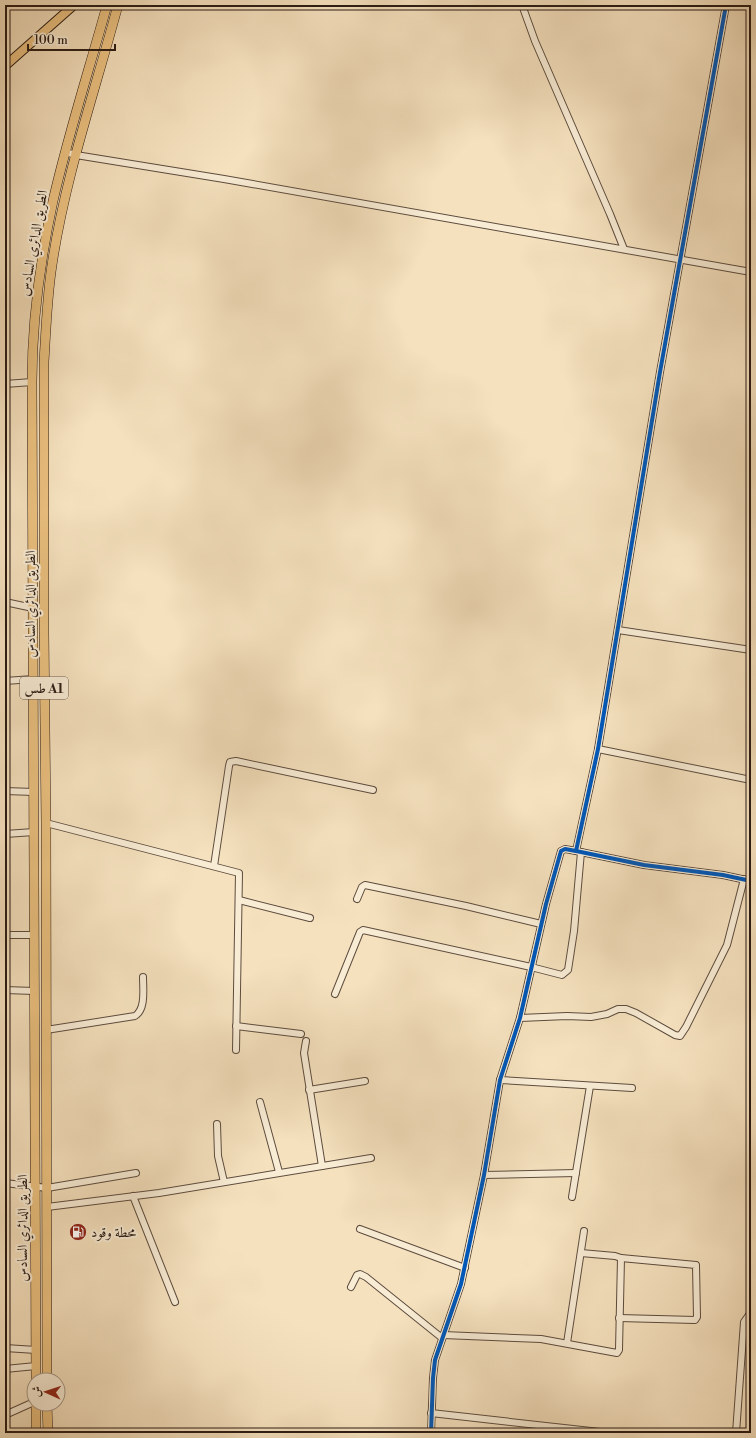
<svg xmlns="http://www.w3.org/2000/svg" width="756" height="1438" font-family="'Libre Bodoni',Amiri,serif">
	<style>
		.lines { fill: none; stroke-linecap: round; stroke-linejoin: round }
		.minor-casing { stroke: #5d4c3e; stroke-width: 8 }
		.major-casing { stroke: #2a1b14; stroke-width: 10 }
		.highway-casing { stroke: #2a1b14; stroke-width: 10 }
		.minor { stroke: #f8ecd5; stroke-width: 6 }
		.major { stroke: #eac07f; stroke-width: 8 }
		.highway { stroke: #eac07f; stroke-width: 9 }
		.cycleway-casing { stroke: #f8ecd5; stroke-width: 6 }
		.cycleway { stroke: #0057b8; stroke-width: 4 }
		.labels { text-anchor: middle; stroke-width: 4; stroke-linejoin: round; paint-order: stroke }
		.shield { fill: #f8ecd5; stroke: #685a4e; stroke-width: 1 }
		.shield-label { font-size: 13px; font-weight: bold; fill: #2a1b14 }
		.street-label { font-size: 14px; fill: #2a1b14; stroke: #f8ecd5 }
		.poi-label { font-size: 14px; fill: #2a1b14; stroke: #f8ecd5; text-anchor: start }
	</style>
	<rect width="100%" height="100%" fill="#f5e1be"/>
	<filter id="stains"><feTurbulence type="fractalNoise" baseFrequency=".005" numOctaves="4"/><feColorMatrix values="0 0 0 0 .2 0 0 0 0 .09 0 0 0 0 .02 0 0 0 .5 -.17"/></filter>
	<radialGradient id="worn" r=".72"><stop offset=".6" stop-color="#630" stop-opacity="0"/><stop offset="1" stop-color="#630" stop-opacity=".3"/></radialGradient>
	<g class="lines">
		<defs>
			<g id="minor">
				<polyline points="522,5 535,41 610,214 624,249"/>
				<polyline points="65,152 76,155 224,179 751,272"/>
				<polyline points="5,384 32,382"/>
				<polyline points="5,602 33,608"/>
				<polyline points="618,630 751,650"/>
				<polyline points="5,681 33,679"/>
				<polyline points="598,749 751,780"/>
				<polyline points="5,791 34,792"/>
				<polyline points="46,823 239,873 236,1050"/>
				<polyline points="5,834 34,832"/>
				<polyline points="576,851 598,749 660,372 726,5"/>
				<polyline points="214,866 229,766 230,762 236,761 373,790"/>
				<polyline points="357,899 362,887 365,885 466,906 541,924"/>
				<polyline points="239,900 310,918"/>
				<polyline points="5,935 34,935"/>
				<polyline points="5,990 34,991"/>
				<polyline points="335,994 360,932 363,930 531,967 562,975 568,970 574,931 581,852"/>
				<polyline points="520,1018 567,1016 591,1017 607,1014 618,1009 626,1009 636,1013 675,1035 680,1036 686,1027 727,945 744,879"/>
				<polyline points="236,1026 301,1034"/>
				<path d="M46,1030L135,1016C146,1009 143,989 143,977"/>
				<polyline points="306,1041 304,1053 322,1166"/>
				<polyline points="500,1080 632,1088"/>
				<polyline points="309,1090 365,1081"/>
				<polyline points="260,1102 279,1172"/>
				<polyline points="217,1124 218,1156 224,1182"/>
				<polyline points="484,1175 576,1173"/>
				<polyline points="5,1183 47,1188 136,1173"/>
				<polyline points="133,1196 175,1302"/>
				<polyline points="572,1197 590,1086"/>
				<polyline points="47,1207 159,1193 371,1158"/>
				<polyline points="360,1229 465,1268"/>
				<polyline points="581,1253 615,1256 621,1258 696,1265 697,1317 695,1320 619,1318"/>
				<polyline points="351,1287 357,1275 360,1274 366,1277 442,1338"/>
				<polyline points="443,1335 541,1339 617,1353 619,1350 621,1258"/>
				<polyline points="567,1343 584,1231"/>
				<polyline points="5,1348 36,1350"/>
				<polyline points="5,1369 36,1366"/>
				<polyline points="431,1413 609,1433"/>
				<polyline points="5,1415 34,1402"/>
				<polyline points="431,1433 433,1378 435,1360 461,1284 484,1175 500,1080 520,1018 546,904 561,851 565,849 576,851 644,865 723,875 751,881"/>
				<polyline points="736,1433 744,1322 751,1312"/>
			</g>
			<polyline id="major" points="5,66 74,5"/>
			<g id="highway">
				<path d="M36,1380L32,382C32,321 40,261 53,201C68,135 89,70 107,5"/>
				<path d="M47,1380L46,823L44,632V362C46,330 47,297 52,265C65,177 95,91 118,5"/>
				<polyline points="36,1404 36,1433"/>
				<polyline points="47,1404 48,1433"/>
			</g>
		</defs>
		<!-- minor casing -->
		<use href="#minor" class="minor-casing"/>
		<!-- major casing -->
		<use href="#major" class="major-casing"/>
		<!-- highway casing -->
		<use href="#highway" class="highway-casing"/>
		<!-- minor -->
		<use href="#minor" class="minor"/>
		<!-- major -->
		<use href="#major" class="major"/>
		<!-- highway -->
		<use href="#highway" class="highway"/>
		<defs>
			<g id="cycleway">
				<polyline points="576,851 598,749 660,372 726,5"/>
				<polyline points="431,1433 433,1378 435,1360 461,1284 484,1175 500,1080 520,1018 546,904 561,851 565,849 576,851 644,865 723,875 751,881"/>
			</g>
		</defs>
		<!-- cycleway casing -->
		<use href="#cycleway" class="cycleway-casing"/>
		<!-- cycleway -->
		<use href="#cycleway" class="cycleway"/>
	</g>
	<!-- icons -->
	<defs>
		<symbol id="fuel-disc" viewBox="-11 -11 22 22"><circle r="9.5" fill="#8f2418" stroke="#f8ecd5"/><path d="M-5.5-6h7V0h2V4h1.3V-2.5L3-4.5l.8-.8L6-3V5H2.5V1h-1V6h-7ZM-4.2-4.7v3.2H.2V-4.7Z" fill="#fff"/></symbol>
	</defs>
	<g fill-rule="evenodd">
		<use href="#fuel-disc" x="68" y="1222" width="20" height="20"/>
	</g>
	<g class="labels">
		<!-- shield labels -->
		<rect class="shield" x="20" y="677" width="48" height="22" rx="3"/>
		<g class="shield-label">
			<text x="44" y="693">طس A1</text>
		</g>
		<!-- street labels -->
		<g class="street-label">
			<text transform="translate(33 243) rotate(-80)" y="5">الطريق الدائري السادس</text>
			<text transform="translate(30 604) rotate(-90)" y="5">الطريق الدائري السادس</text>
			<text transform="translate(22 1228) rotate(-90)" y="5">الطريق الدائري السادس</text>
		</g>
		<!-- poi labels -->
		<g class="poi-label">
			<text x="91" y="1237">محطة وقود</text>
		</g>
	</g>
	<!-- margin -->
	<rect width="756" height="1438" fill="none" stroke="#f5e1be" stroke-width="20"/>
	<rect x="6" y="6" width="744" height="1426" fill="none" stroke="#2a1b14" stroke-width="2"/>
	<rect x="10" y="10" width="736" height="1418" fill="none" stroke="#2a1b14"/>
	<!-- north arrow -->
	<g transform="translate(46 1392) rotate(273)"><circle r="19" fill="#f8ecd5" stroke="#a69888"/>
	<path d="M0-3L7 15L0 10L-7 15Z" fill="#8f2418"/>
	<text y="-6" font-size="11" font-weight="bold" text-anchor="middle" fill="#2a1b14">ش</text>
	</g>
	<!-- scale -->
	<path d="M28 44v6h87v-6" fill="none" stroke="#2a1b14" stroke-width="2"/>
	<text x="34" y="44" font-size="12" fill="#2a1b14" stroke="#f8ecd5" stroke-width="3" paint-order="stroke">100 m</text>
	<rect width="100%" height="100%" filter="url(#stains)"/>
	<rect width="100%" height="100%" fill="url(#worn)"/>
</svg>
